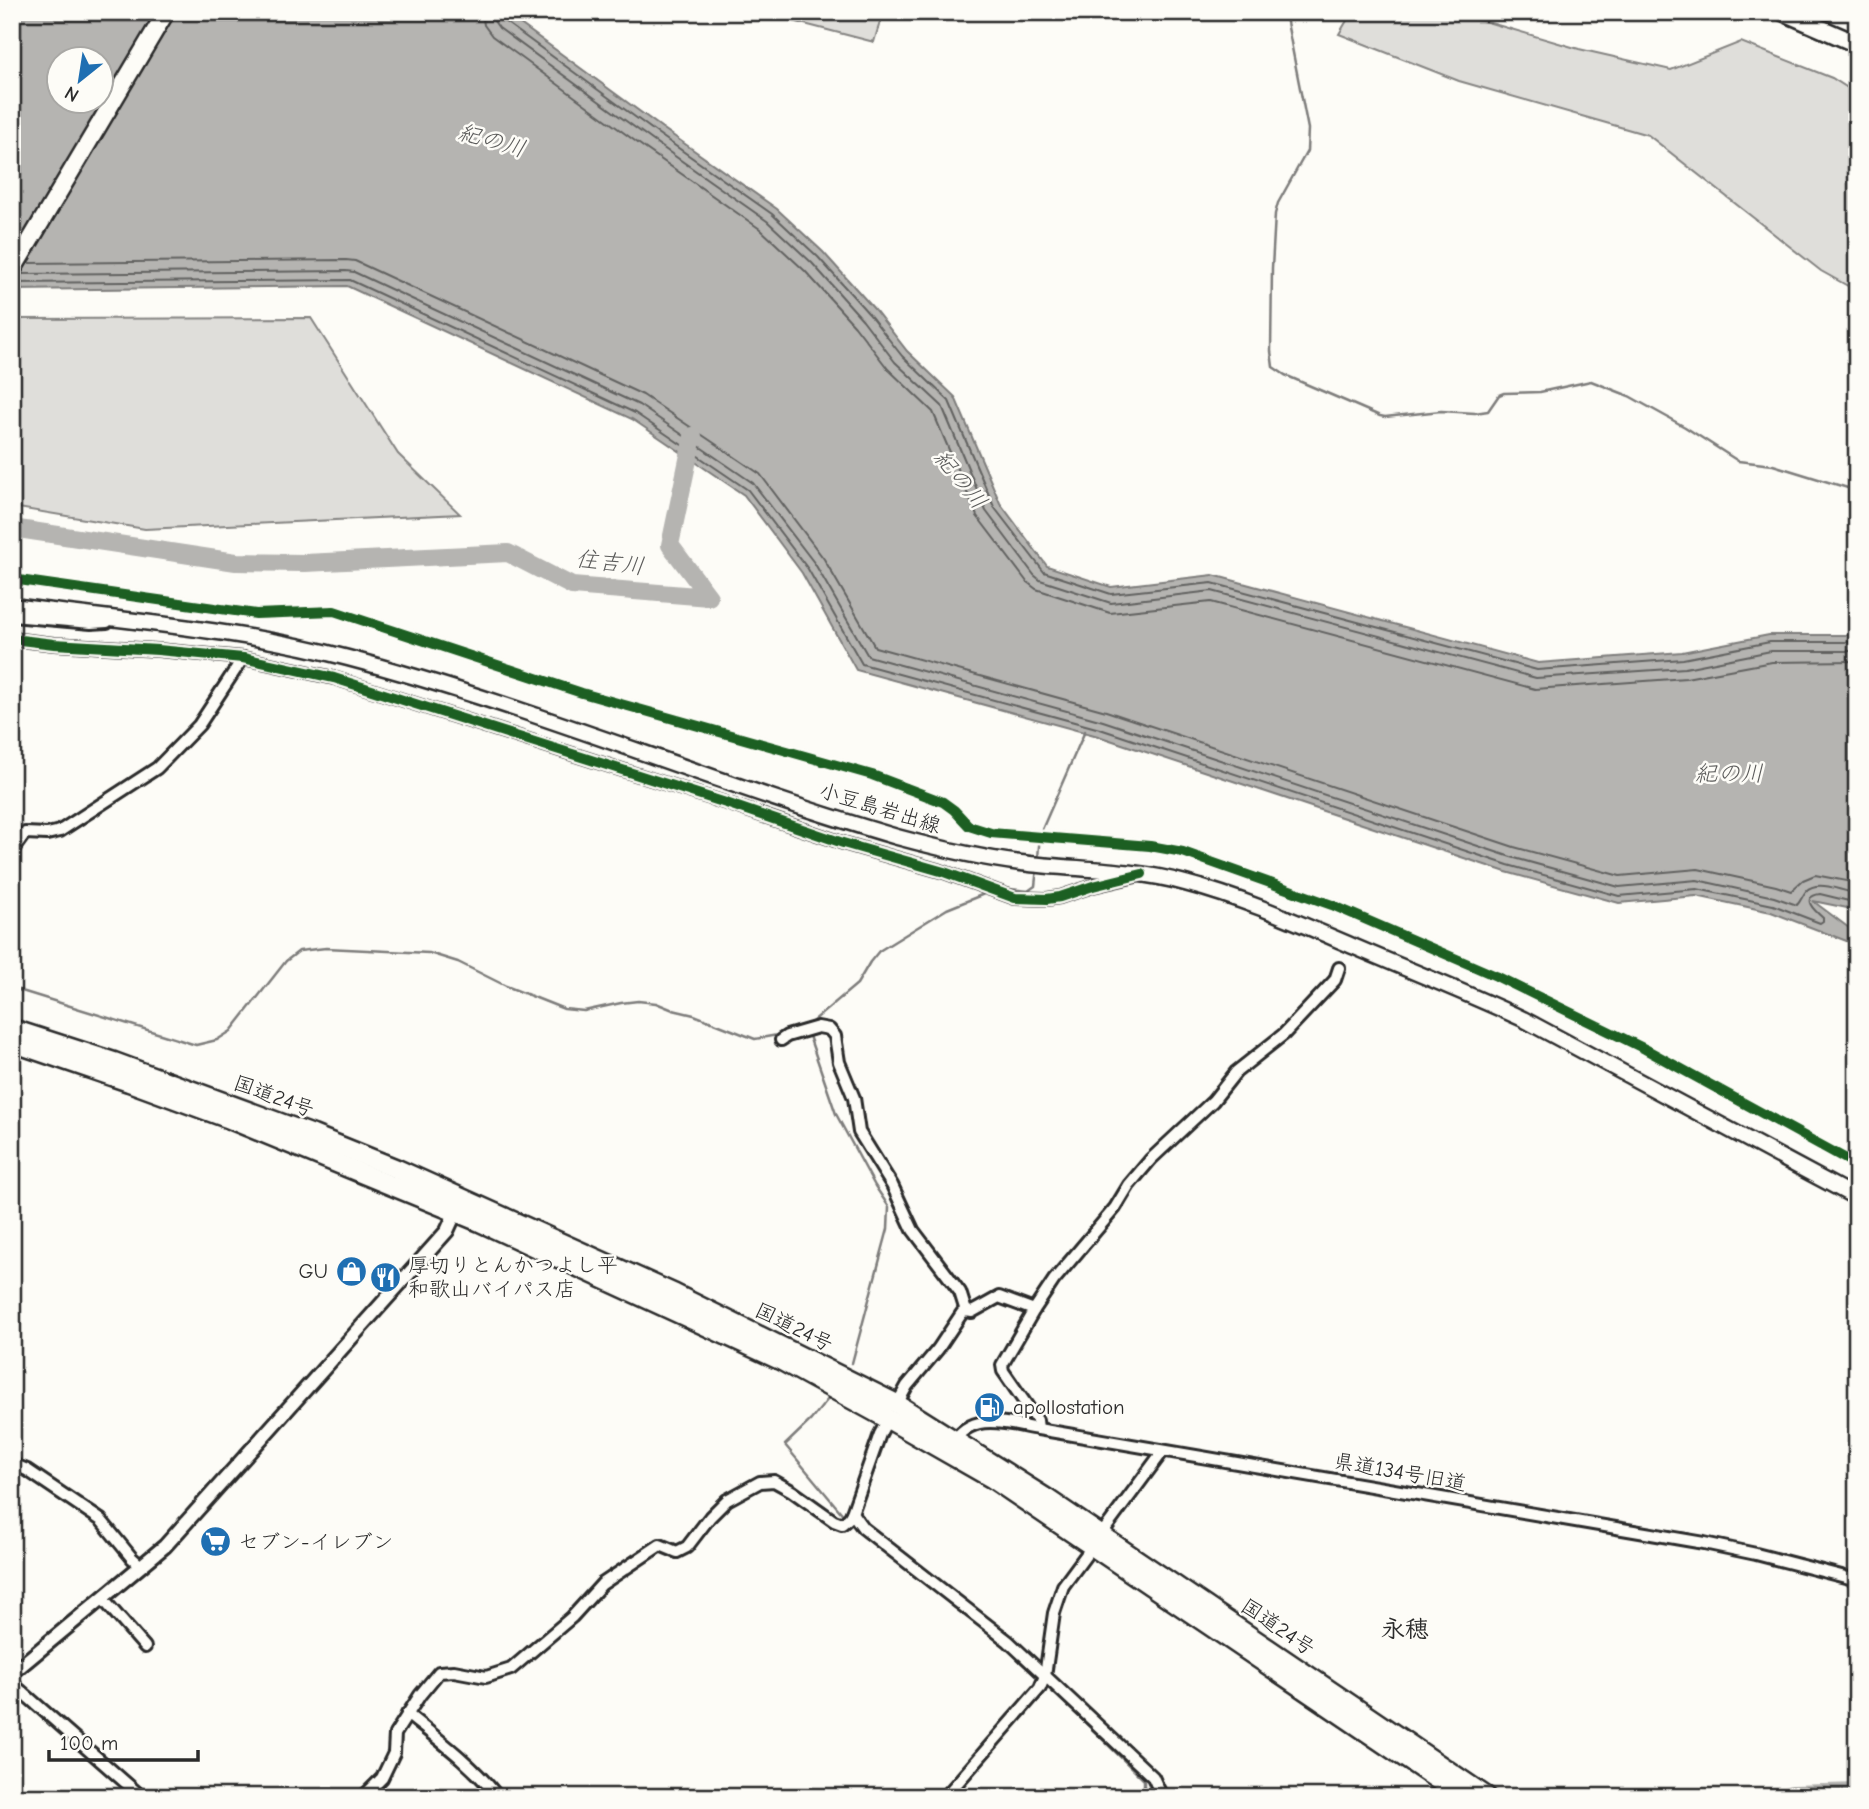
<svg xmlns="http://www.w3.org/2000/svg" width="1869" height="1809" font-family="'Comic Neue','Klee One',sans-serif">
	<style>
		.green { fill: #dfdeda; stroke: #858482; stroke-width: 2 }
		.water { fill: #b5b4b1; stroke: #7e7d7b; stroke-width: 2; fill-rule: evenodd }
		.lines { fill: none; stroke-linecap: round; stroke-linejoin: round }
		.shore { stroke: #626261; stroke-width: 2 }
		.stream { stroke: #7e7d7b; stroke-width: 2.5 }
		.river { stroke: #b5b4b1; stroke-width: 18 }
		.minor-casing { stroke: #2b2b2b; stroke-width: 16 }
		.tertiary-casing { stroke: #2b2b2b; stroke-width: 18 }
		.secondary-casing { stroke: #2b2b2b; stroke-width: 19 }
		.primary-casing { stroke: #2b2b2b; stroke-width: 21 }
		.trunk-casing { stroke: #2b2b2b; stroke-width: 23 }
		.minor { stroke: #fdfcf7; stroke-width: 10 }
		.tertiary { stroke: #fdfcf7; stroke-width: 12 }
		.secondary { stroke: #fdfcf7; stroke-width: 14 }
		.primary { stroke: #fdfcf7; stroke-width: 16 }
		.trunk { stroke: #fdfcf7; stroke-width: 18 }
		.cycleway-casing { stroke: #fdfcf7; stroke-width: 15 }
		.cycleway { stroke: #1b5e20; stroke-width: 10 }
		.labels { text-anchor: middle; stroke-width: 5; stroke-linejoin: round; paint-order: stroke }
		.street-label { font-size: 21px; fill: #2b2b2b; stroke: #fdfcf7 }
		.poi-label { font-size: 21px; fill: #2b2b2b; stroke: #fdfcf7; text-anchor: start }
		.water-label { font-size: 23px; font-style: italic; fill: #5b5b5a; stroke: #fdfcf7 }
		.quarter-label { font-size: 24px; font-weight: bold; fill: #2b2b2b; stroke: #fdfcf7 }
	</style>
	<rect width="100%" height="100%" fill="#fdfcf7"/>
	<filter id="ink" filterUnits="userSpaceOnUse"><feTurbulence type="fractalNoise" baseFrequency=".0143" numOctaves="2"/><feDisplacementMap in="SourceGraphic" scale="14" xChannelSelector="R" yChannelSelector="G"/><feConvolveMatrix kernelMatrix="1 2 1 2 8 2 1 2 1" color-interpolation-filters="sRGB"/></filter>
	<g filter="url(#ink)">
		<!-- green -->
		<g class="green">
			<polygon points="758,12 883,12 874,42"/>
			<polygon points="1352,12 1431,12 1487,22 1579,49 1671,70 1741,42 1832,78 1857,94 1857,291 1821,271 1648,135 1459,81 1339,34"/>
			<polygon points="311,318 398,454 460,514 145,529 12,507 12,319"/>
		</g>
		<!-- water -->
		<path class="water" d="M12,12H504L661,127L777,209L823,252L875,310L907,351L955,397L1000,503L1047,566L1111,587L1213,575L1538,663L1682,652L1769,635H1857V910L1813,901L1857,934V945L1771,912L1696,896L1619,903L1506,872L1098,736L856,670L802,573L744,495L632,419L347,286L12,290ZM60,60H102V102H60Z"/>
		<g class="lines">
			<!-- shore -->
			<g class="shore">
				<polyline points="482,12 484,25 492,36 646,149 760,229 805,271 855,326 888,369 933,412 977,516 1027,582 1036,589 1110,613 1211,602 1535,689 1686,678 1772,662 1857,661"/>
				<polyline points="492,12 494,21 499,28 652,140 767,221 812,263 863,320 895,362 942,406 986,511 1034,575 1040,580 1111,603 1212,591 1536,678 1685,668 1771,651 1857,651"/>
				<polyline points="501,12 502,17 504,21 657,133 772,214 818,257 869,314 902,356 949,401 994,507 1044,572 1111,594 1212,583 1537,670 1683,659 1770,642 1857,642"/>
				<polyline points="28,263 346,260 355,261 643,395 760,474 824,559 875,647 1106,711 1514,847 1620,876 1698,869 1776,886 1791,891 1803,880 1815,875 1857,883"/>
				<path d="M21,274L346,271L354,272L639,405L753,483L815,564L868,656L1103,721L1511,857L1619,887L1697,880L1774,897L1797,905C1801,901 1802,896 1806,891C1817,879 1843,891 1857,894"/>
				<path d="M12,283L350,280L635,413L748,490L808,569L862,664L1100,729L1508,865L1619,896L1697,889L1773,905L1820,923L1823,921V918C1815,911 1799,897 1820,894L1857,903"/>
			</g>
			<!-- stream -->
			<g class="stream">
				<polyline points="1285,12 1308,129 1307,151 1278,203 1275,214 1272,268 1271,351 1273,367 1285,375 1380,416 1385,417 1441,411 1475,413 1488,411 1499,395 1504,393 1540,392 1591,381 1629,396 1685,427 1738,461 1773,465 1851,489 1857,487"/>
				<polyline points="1038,858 1040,834 1085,731"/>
				<polyline points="1001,888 1028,891 1035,886 1037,868"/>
				<polyline points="12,988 196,1045 217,1040 231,1031 286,961 299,951 326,948 429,953 458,962 506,986 564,1009 584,1011 621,1003 638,1001 656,1003 673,1010 694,1015 755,1039 783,1034"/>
				<polyline points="806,1027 857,984 870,962 879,951 947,909 989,892"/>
				<polyline points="808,1033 836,1114 875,1186 889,1207 888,1229 852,1363"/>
				<polyline points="828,1399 811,1420 785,1445 845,1517"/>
				<polyline points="850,1522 856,1530 871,1541"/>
				<polyline points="1054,1692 1144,1780 1144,1797"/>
			</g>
			<!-- river -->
			<g class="river">
				<polyline points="12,528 236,562 305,563 508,553 572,586 709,597 670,545 693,436"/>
				<polyline points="1784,1797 1792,1794 1857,1792"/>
			</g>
			<defs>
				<g id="minor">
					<polyline points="12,616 91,623 107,622"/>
					<polyline points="12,639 54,644 158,650 243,658 334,678 729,804 843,843 944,872 1015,898 1047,899 1060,897 1093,886 1136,876"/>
					<polyline points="12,851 25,833 47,834 60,831 157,768 199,725 243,658"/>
					<polyline points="781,1040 787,1036 818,1027 829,1029 835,1036 839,1062 854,1098 859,1132 892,1185 913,1230 960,1292 966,1311"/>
					<polyline points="897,1404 907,1386 938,1349 962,1313 966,1311 972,1312 999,1297 1034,1310"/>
					<polyline points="1038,1429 1037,1420 1003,1371 1002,1365 1034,1310 1054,1280 1115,1208 1129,1185 1151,1159 1213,1101 1236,1072 1284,1034 1335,980 1339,968"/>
					<path d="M952,1444C972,1410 1007,1424 1038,1429L1704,1543L1756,1554L1857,1580"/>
					<polyline points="12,1464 27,1470 101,1520 132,1558 141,1566"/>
					<polyline points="852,1513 863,1528 1008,1641 1153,1777 1162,1797"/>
					<polyline points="102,1598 145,1647"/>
					<polyline points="12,1683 142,1797"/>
					<path d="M407,1714C439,1740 472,1764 498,1797"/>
					<polyline points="363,1797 382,1778 394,1753 395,1734 420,1695 439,1672 454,1671 486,1677 511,1669 572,1617 602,1584 660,1545 677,1552 687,1547 710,1517 727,1500 760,1482 774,1481 792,1491 834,1521 842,1524 849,1518 852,1513 880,1434 888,1419"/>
					<polyline points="945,1797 1040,1688 1045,1676 1054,1613 1063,1586 1163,1451"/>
				</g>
				<polyline id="tertiary" points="12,1673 165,1546 447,1231 458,1207"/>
				<path id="secondary" d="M12,606C124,621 239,629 348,658C534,707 712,783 897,837C938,848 979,858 1021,863C1076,870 1131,868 1185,883C1243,898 1301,924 1355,947C1411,971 1467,993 1523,1019L1857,1198"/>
				<g id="primary">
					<polyline points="1783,12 1857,44"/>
					<polyline points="12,271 166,12"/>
				</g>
				<g id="trunk">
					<polyline points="12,1029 114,1062 313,1135 397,1169 675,1294 897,1404 1046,1498 1487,1797"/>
					<polyline points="12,1042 129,1082 227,1118 480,1222 780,1360 888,1419 993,1479 1463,1797"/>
				</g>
			</defs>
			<!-- minor casing -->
			<use href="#minor" class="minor-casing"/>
			<!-- tertiary casing -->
			<use href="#tertiary" class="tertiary-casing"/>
			<!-- secondary casing -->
			<use href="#secondary" class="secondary-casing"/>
			<!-- primary casing -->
			<use href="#primary" class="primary-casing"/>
			<!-- trunk casing -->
			<use href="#trunk" class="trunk-casing"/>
			<!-- minor -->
			<use href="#minor" class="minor"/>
			<!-- tertiary -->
			<use href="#tertiary" class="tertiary"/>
			<!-- secondary -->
			<use href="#secondary" class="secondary"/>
			<!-- primary -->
			<use href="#primary" class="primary"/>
			<!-- trunk -->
			<use href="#trunk" class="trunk"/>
			<defs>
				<g id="cycleway">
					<polyline points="12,579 256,614 334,611 582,693 872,775 943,802 954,810 969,826 991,833 1150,846 1183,852 1332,905 1496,976 1645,1049 1857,1165"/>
					<polyline points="12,639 54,644 158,650 243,658 334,678 729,804 843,843 944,872 1015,898 1047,899 1060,897 1093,886 1142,874"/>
				</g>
			</defs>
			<!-- cycleway casing -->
			<use href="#cycleway" class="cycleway-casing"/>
			<!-- cycleway -->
			<use href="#cycleway" class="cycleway"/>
		</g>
	</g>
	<!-- icons -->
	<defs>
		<symbol id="shop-disc" viewBox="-11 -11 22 22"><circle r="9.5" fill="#1f6fb2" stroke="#fdfcf7"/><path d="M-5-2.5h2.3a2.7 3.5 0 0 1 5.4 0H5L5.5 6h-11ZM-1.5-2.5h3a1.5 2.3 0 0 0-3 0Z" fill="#fff"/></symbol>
		<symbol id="restaurant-disc" viewBox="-11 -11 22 22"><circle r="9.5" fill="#1f6fb2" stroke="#fdfcf7"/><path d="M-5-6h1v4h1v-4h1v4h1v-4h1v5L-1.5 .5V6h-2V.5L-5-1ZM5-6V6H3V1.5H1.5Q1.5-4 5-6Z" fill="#fff"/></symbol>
		<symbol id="fuel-disc" viewBox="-11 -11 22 22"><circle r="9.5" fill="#1f6fb2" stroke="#fdfcf7"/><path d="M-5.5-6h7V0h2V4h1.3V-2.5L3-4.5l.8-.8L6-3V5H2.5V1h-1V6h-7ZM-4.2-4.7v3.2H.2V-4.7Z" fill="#fff"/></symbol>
		<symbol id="supermarket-disc" viewBox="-11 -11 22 22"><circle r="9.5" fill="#1f6fb2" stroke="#fdfcf7"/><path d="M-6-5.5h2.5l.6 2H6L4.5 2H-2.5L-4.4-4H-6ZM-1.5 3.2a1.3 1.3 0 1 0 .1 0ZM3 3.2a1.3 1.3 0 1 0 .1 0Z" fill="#fff"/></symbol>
	</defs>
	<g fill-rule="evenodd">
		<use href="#shop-disc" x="334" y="1254" width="35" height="35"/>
		<use href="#restaurant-disc" x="368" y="1260" width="35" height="35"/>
		<use href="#fuel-disc" x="972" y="1390" width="35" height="35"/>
		<use href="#supermarket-disc" x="198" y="1524" width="35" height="35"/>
	</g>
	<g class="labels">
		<!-- street labels -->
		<g class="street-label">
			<text transform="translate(880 808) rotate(17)" y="7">小豆島岩出線</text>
			<text transform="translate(274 1096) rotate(20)" y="7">国道24号</text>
			<text transform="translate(794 1327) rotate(26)" y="7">国道24号</text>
			<text transform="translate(1400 1472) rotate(10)" y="7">県道134号旧道</text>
			<text transform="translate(1278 1627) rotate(34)" y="7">国道24号</text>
		</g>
		<!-- poi labels -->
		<g class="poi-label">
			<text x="408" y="1272">厚切りとんかつよし平<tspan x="408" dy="24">和歌山バイパス店</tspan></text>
			<text x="328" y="1278" text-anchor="end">GU</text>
			<text x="1013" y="1414">apollostation</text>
			<text x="238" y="1549">セブン-イレブン</text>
		</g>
		<!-- water labels -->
		<g class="water-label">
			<text transform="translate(492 140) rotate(16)" y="8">紀の川</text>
			<text transform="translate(961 479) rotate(51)" y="8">紀の川</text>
			<text transform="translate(610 562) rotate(7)" y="8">住吉川</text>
			<text x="1729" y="781">紀の川</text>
		</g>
		<!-- quarter labels -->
		<g class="quarter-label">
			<text x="1405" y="1637">永穂</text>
		</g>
	</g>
	<!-- margin -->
	<rect width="1869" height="1809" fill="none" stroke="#fdfcf7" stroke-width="42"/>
	<rect x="21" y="21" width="1827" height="1767" fill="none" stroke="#2b2b2b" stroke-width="2.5" filter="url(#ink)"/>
	<!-- north arrow -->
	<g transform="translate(80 80) rotate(210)"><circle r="33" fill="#fdfcf7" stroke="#a9a8a5" stroke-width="2"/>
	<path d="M0-5L12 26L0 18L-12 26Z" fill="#1f6fb2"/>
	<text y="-10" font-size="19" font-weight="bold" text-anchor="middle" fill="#2b2b2b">N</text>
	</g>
	<!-- scale -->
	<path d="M49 1750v10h149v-10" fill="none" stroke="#2b2b2b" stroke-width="3.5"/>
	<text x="60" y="1750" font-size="21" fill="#2b2b2b" stroke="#fdfcf7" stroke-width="5" paint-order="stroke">100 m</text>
</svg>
